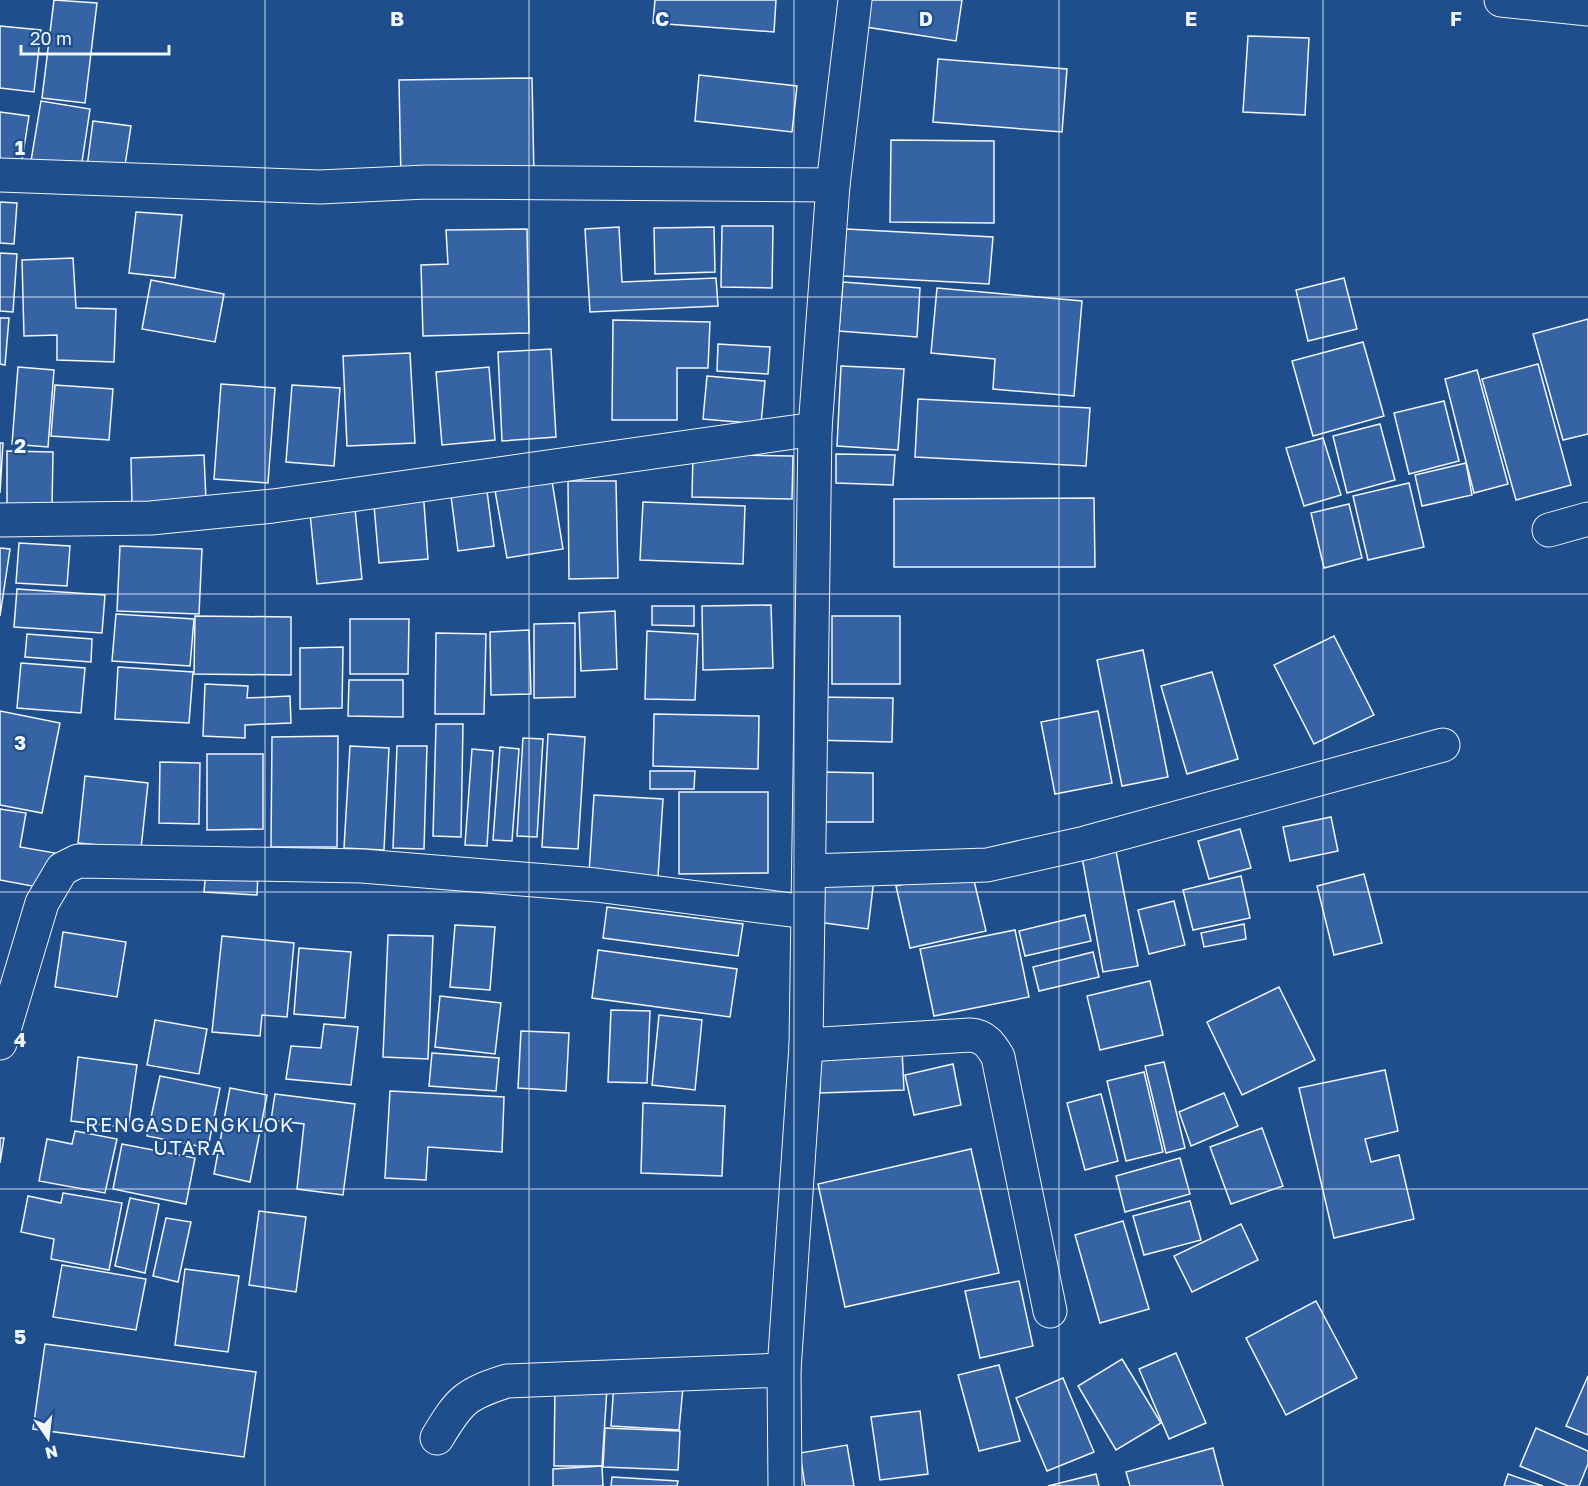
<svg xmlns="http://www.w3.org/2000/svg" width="1588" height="1486" font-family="'Golos Text',sans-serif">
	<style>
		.building { fill: #3563a3; stroke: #f2f6ff; stroke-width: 1.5 }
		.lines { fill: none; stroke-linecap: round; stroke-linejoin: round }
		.minor-casing { stroke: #f2f6ff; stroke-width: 35 }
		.tertiary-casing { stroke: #f2f6ff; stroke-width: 35 }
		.minor { stroke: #1f4e8c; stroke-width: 33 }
		.tertiary { stroke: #1f4e8c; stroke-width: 33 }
		.grid { fill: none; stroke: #f2f6ff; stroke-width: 1.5; stroke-opacity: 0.55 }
		.labels { text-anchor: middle; stroke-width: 4.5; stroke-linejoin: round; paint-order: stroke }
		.quarter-label { font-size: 20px; letter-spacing: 1.5px; fill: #f2f6ff; stroke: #1f4e8c }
		.grid-label { font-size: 20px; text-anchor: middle; font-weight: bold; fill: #f2f6ff; stroke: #1f4e8c; stroke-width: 4.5; stroke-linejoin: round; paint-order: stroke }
	</style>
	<rect width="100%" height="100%" fill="#1f4e8c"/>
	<!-- building -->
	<g class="building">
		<polygon points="54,0 97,3 85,103 42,98"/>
		<polygon points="655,0 776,0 774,32 653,23"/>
		<polygon points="870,0 962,0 956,41 866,27"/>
		<polygon points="0,26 41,30 34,92 0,88"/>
		<polygon points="1248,36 1309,38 1305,115 1243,112"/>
		<polygon points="938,59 1067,69 1062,132 933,122"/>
		<polygon points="699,75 797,86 792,132 695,121"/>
		<polygon points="532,78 534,177 401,180 399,80"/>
		<polygon points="41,101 90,109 80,175 30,167"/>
		<polygon points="0,112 29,116 20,173 0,170"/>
		<polygon points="93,121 131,126 124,172 87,167"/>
		<polygon points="891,140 994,141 994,223 890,222"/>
		<polygon points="0,202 17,203 14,244 0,243"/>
		<polygon points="136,212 182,215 175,278 129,273"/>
		<polygon points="722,226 773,226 772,288 721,287"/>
		<polygon points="619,227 622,282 716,278 718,306 590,312 585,229"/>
		<polygon points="714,227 715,272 655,274 654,228"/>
		<polygon points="527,229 529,333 423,336 421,265 448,264 446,230"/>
		<polygon points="846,229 993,237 989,284 843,276"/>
		<polygon points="0,253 17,254 13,312 0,311"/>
		<polygon points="73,258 76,308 116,309 114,362 57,360 57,335 24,336 22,260"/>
		<polygon points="1344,278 1357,329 1308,341 1296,290"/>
		<polygon points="151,280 224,294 215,342 142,329"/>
		<polygon points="843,282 920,288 917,337 839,331"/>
		<polygon points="937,288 1082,301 1074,396 993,389 995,359 931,353"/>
		<polygon points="0,318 9,318 5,365 0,364"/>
		<polygon points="1588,319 1588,434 1563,440 1533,334"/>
		<polygon points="613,320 710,322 708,368 677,368 677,420 612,420"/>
		<polygon points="1363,342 1384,416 1313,436 1292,361"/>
		<polygon points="718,344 770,347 768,374 717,371"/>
		<polygon points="551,349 556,437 502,441 498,352"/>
		<polygon points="410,353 415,443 347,446 343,356"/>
		<polygon points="1538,364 1571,485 1516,500 1482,379"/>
		<polygon points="841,366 904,369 898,450 837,446"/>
		<polygon points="18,367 54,370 48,447 12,444"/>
		<polygon points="489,367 495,440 442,445 436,372"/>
		<polygon points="1477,370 1508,484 1474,493 1445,379"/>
		<polygon points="707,376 765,381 761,424 703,419"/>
		<polygon points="221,384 275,388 268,483 214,479"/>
		<polygon points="55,385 113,389 109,440 51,436"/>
		<polygon points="292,385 340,388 334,466 286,462"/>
		<polygon points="918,399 1090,408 1086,466 915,457"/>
		<polygon points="1444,401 1459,461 1409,474 1394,413"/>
		<polygon points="1380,424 1395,480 1347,493 1333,436"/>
		<polygon points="1323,438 1341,495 1304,506 1286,448"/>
		<polygon points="0,443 3,443 0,493"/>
		<polygon points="7,451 53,452 52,507 7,506"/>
		<polygon points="693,454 793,456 792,499 692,497"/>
		<polygon points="836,454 895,455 893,485 836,483"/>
		<polygon points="204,455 206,501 132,504 131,458"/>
		<polygon points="1466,463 1472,495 1422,506 1415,475"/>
		<polygon points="551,475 563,549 507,558 494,485"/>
		<polygon points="568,481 616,481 618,578 569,579"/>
		<polygon points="486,483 494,546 458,551 450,488"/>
		<polygon points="1409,483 1424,547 1368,560 1353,496"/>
		<polygon points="423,489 428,559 379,563 373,494"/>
		<polygon points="1094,498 1095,567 894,567 894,499"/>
		<polygon points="643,502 745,506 743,564 640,560"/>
		<polygon points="1349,504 1362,558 1324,568 1311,513"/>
		<polygon points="355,509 362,579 317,584 310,513"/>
		<polygon points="19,543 70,546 67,586 16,583"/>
		<polygon points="120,546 202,549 199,614 117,611"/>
		<polygon points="0,548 10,549 0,616"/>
		<polygon points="17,589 105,595 102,633 14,627"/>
		<polygon points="771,605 773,668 703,670 702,606"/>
		<polygon points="652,606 694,606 694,626 652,625"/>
		<polygon points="615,611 617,669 581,671 579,613"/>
		<polygon points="116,614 194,619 190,666 112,661"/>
		<polygon points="195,616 291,617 291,675 194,674"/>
		<rect x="832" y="616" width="68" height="68"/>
		<polygon points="350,619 409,619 408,674 350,674"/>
		<polygon points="575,623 575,697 534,698 534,624"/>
		<polygon points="529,630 531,694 491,695 490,632"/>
		<polygon points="647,631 698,634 695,700 645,699"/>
		<polygon points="436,633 486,634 484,714 435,714"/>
		<polygon points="27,634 92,639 91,662 25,657"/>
		<polygon points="1334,636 1374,715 1314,744 1274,665"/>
		<polygon points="343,647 342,708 300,709 300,648"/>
		<polygon points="1143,650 1168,777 1122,786 1097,660"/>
		<polygon points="21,663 85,668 81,713 17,708"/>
		<polygon points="118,667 193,672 189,723 115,719"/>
		<polygon points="1212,672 1238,759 1187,774 1161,686"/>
		<polygon points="349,680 403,680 403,717 348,716"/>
		<polygon points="205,684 248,686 247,698 290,696 291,723 245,725 245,738 203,736"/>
		<polygon points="813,697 893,698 892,742 812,740"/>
		<polygon points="0,711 60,723 42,813 0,805"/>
		<polygon points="1098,711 1112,783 1055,794 1041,722"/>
		<polygon points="654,714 759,716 758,769 653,766"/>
		<polygon points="436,724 463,724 461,837 433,836"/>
		<polygon points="548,734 585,737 578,849 542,847"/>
		<polygon points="338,736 337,847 271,847 272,737"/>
		<polygon points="523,738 543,739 537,837 517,836"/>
		<polygon points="350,746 389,748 384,850 344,848"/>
		<polygon points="397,746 427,746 424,849 393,848"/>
		<polygon points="500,747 519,749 512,841 493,840"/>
		<polygon points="472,749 493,751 487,846 465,845"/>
		<polygon points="207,754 263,754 263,829 207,830"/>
		<polygon points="160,762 200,763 199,824 159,823"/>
		<polygon points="650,771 695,771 694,789 650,789"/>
		<polygon points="823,772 873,773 873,822 821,822"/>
		<polygon points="85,776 148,783 141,849 78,843"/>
		<polygon points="679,792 768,792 768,873 679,874"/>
		<polygon points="594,795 663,799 658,877 589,873"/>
		<polygon points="0,809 26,813 20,847 55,853 48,889 0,880"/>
		<polygon points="1331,817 1338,851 1290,861 1283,827"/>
		<polygon points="1240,829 1251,868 1209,879 1198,841"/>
		<polygon points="1116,851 1138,966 1103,972 1082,857"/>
		<polygon points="971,868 986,931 910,948 896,886"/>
		<polygon points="206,870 258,873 257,895 204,892"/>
		<polygon points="817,872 874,879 868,929 811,921"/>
		<polygon points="1364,874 1382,943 1334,955 1317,886"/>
		<polygon points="1241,876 1250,918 1193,930 1183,890"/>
		<polygon points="1174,901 1185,945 1149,954 1138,910"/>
		<polygon points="607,907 743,924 738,956 603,938"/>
		<polygon points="1085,915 1091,941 1025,956 1019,931"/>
		<polygon points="1244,924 1246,939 1204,947 1201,933"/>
		<polygon points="455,925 495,927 490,990 450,987"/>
		<polygon points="1015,930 1029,997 934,1016 920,949"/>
		<polygon points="63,932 126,942 117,997 55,987"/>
		<polygon points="388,935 433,936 428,1059 383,1057"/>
		<polygon points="222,936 294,943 287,1017 262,1015 260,1036 212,1032"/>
		<polygon points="299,948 351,952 345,1018 294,1014"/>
		<polygon points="598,950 737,969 730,1017 592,998"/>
		<polygon points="1093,952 1099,977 1039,991 1033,967"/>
		<polygon points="1150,981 1163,1035 1100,1050 1087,996"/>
		<polygon points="1279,987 1315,1060 1242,1095 1207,1022"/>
		<polygon points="440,996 501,1003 495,1054 435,1047"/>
		<polygon points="611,1010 650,1011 647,1083 608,1082"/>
		<polygon points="659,1015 702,1020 695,1090 652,1085"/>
		<polygon points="155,1020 207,1029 199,1074 147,1065"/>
		<polygon points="324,1024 358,1027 351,1085 286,1079 291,1046 321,1048"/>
		<polygon points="521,1031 569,1033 566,1091 518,1088"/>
		<polygon points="902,1050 904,1090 820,1093 819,1053"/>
		<polygon points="432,1053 499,1058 496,1091 429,1086"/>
		<polygon points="78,1057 137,1065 128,1128 71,1121"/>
		<polygon points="1164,1062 1185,1148 1166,1153 1145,1066"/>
		<polygon points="953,1064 961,1105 914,1115 905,1075"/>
		<polygon points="1385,1070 1398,1131 1365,1139 1371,1162 1399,1155 1414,1219 1334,1238 1299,1088"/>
		<polygon points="1144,1072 1163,1152 1126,1161 1107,1081"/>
		<polygon points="160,1076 220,1088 208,1148 147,1136"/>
		<polygon points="230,1088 267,1095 250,1182 214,1174"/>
		<polygon points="390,1091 504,1097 502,1152 428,1147 426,1180 385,1178"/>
		<polygon points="1224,1093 1238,1126 1191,1146 1179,1112"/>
		<polygon points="275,1094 355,1104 343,1195 297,1189 304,1124 271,1120"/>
		<polygon points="1101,1094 1118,1161 1085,1170 1067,1103"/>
		<polygon points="643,1103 725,1106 722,1176 641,1173"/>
		<polygon points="1262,1128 1283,1186 1231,1204 1210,1147"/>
		<polygon points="75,1131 117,1139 105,1193 39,1181 47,1139 72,1144"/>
		<polygon points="0,1138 4,1138 0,1163"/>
		<polygon points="122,1144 195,1158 186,1204 113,1189"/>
		<polygon points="971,1149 999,1273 845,1307 818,1184"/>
		<polygon points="1180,1158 1190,1194 1125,1212 1116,1176"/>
		<polygon points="63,1193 122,1203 109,1270 51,1259 54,1239 21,1232 28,1196 61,1203"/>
		<polygon points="130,1198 159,1204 145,1273 115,1266"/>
		<polygon points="1190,1201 1201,1240 1144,1255 1133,1216"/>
		<polygon points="259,1211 306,1217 296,1292 249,1285"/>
		<polygon points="166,1218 191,1222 178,1282 153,1276"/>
		<polygon points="1123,1221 1149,1309 1100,1323 1075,1235"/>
		<polygon points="1241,1224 1258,1260 1192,1292 1174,1256"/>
		<polygon points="62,1265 146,1279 136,1330 53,1317"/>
		<polygon points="185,1269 239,1276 228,1352 175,1345"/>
		<polygon points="1019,1281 1033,1346 980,1358 965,1291"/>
		<polygon points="1316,1301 1357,1378 1286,1415 1246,1338"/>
		<polygon points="45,1344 256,1372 244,1457 33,1429"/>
		<polygon points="1176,1353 1206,1423 1169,1439 1139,1369"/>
		<polygon points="1122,1359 1161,1423 1116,1450 1078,1386"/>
		<polygon points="999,1365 1020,1441 979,1451 958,1375"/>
		<polygon points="1588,1376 1588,1435 1566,1426"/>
		<polygon points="1063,1378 1094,1452 1047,1471 1016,1398"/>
		<polygon points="614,1383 683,1387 679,1430 611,1426"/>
		<polygon points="555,1387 607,1388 602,1466 554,1466"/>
		<polygon points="920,1411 928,1474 880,1480 871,1417"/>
		<polygon points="605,1428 680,1431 678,1470 603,1467"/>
		<polygon points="1536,1428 1588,1451 1588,1464 1579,1486 1568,1486 1520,1466"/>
		<polygon points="847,1445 854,1486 805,1486 800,1453"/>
		<polygon points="1213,1448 1223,1486 1130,1486 1126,1472"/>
		<polygon points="602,1466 603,1486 553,1486 553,1469"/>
		<polygon points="1096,1474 1099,1486 1048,1486"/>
		<polygon points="1508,1474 1543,1486 1504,1486"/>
		<polygon points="612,1477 678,1481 677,1486 611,1486"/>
	</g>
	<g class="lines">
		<defs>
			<g id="minor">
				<polyline points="1501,0 1588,9"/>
				<polyline points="0,175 320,187 426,182 833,185"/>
				<polyline points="0,520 151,518 273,506 815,429"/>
				<polyline points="1549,530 1588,519"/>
				<polyline points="809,871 987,865 1085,843 1443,745"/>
				<polyline points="0,1043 42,903 62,869 78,861 362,866 596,885 807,912"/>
				<path d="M806,1045L970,1035C985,1036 991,1045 998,1057L1050,1311"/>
				<path d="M437,1438C459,1401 465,1394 507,1381L784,1370"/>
			</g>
			<polyline id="tertiary" points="785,1486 784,1370 806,1045 815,429 833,185 855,0"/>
		</defs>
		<!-- minor casing -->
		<use href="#minor" class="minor-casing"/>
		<!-- tertiary casing -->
		<use href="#tertiary" class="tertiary-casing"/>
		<!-- minor -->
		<use href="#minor" class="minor"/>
		<!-- tertiary -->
		<use href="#tertiary" class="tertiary"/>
	</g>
	<!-- grid -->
	<path class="grid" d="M265,0V1486M529,0V1486M794,0V1486M1059,0V1486M1323,0V1486M0,297H1588M0,594H1588M0,892H1588M0,1189H1588"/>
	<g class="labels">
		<!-- quarter labels -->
		<g class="quarter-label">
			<text x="190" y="1132">RENGASDENGKLOK<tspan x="190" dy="23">UTARA</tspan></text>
		</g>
	</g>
	<g class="grid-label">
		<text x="397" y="26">B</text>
		<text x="662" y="26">C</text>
		<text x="926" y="26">D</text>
		<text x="1191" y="26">E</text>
		<text x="1456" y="26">F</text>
		<text x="20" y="155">1</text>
		<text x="20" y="453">2</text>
		<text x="20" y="750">3</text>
		<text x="20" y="1047">4</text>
		<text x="20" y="1344">5</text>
	</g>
	<!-- north arrow -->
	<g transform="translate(48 1438) rotate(166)" stroke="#1f4e8c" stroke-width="4.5" paint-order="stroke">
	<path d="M0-4.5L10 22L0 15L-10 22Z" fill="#f2f6ff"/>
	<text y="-9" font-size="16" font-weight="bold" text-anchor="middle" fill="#f2f6ff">N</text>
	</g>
	<!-- scale -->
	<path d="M21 45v9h148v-9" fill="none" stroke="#f2f6ff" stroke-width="3"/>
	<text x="30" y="45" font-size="18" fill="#f2f6ff" stroke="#1f4e8c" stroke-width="4.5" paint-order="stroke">20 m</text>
</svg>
